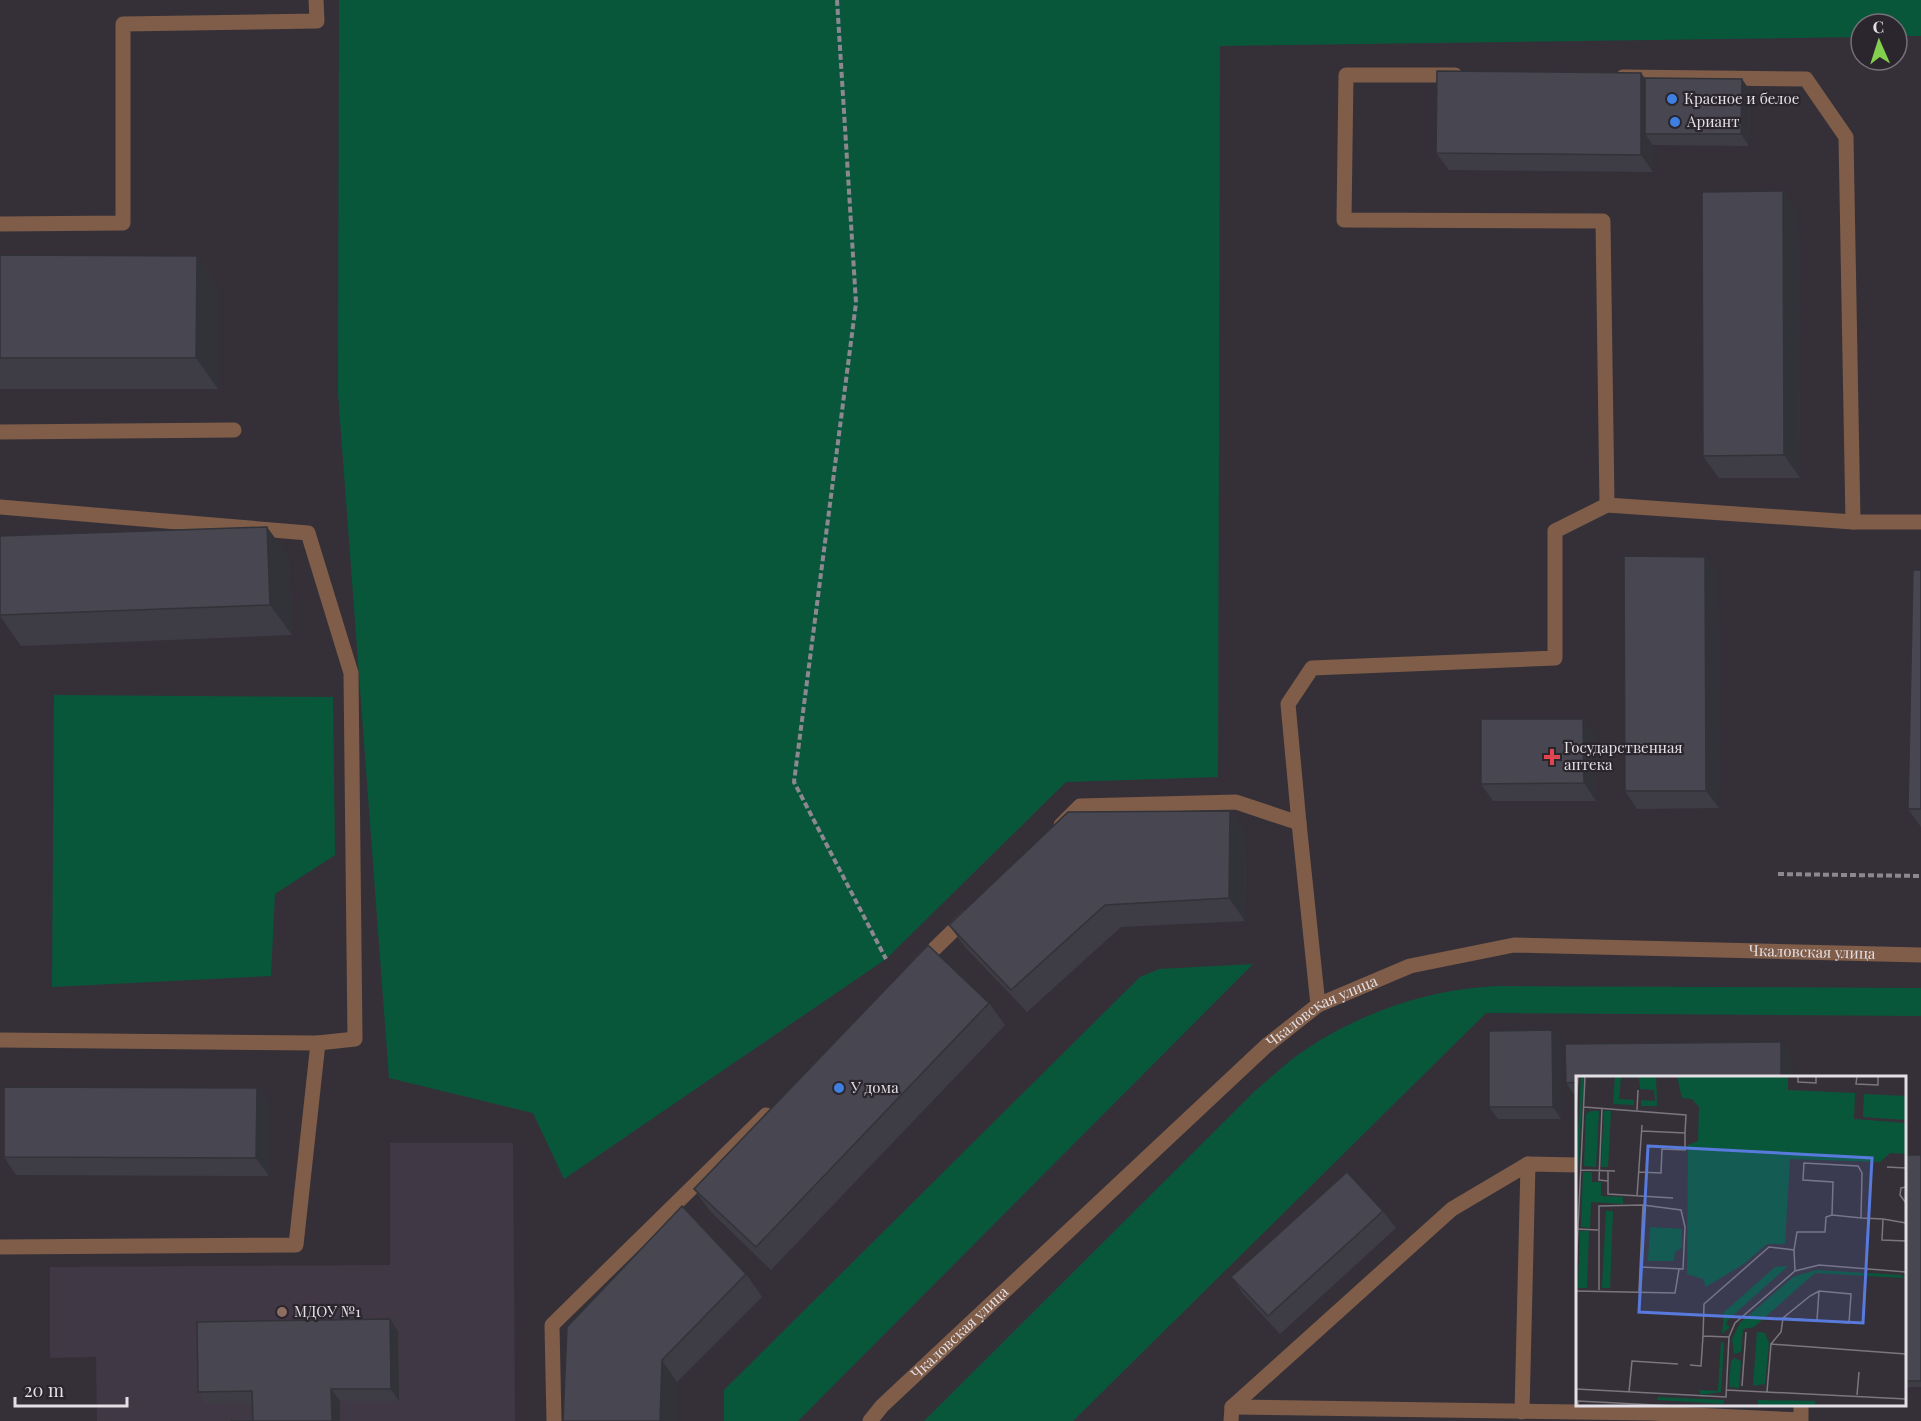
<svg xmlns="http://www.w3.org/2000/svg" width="1921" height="1421" font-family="'Playfair Display',serif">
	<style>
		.built { fill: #413845 }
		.green { fill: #09573b }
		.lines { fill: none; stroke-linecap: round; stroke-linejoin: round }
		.path { stroke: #8d888f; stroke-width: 4; stroke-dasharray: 6 3; stroke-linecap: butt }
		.service { stroke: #7f5d49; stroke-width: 15 }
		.tertiary { stroke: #7f5d49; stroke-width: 15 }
		.wall { fill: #3e3d46 }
		.shaded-wall { fill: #323239 }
		.building { fill: #484751; stroke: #323239; stroke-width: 1.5 }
		.shop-dot { fill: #3f7fe0; stroke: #2b262d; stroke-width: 2 }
		.health-dot { fill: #e0444e; stroke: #2b262d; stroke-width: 2 }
		.education-dot { fill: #8d6e63; stroke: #2b262d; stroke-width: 2 }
		.labels { text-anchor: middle; stroke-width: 4.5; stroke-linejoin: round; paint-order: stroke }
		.poi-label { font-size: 15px; fill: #e3dfe5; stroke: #2b262d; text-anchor: start }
		.street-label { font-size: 15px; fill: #e3dfe5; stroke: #2b262d }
		.inset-road { fill: none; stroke: #7b767d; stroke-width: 1.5 }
		.view { fill: #587adc; fill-opacity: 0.15; stroke: #587adc; stroke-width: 3 }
		.inset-edge { fill: none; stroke: #e3dfe5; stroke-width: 3 }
	</style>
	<rect width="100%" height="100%" fill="#353038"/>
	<!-- built -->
	<polygon class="built" points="390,1143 513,1143 515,1421 97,1421 96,1357 50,1358 50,1267 390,1265"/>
	<!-- green -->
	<g class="green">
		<polygon points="339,0 1921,0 1921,36 1897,36 1897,24 1861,24 1861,37 1220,46 1218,777 1066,782 886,959 564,1179 533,1113 389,1078 338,393"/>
		<polygon points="54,695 333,697 335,855 275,894 271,976 52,987"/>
		<polygon points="1253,964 798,1421 724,1421 724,1390 1140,977 1159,969"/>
		<path d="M1497,986L1921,988V1016L1486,1013L1073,1421H924L1256,1090C1269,1079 1282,1067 1295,1057C1353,1015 1426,989 1497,986Z"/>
	</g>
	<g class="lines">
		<!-- path -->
		<g class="path">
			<polyline points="837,0 856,303 794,782 886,959"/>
			<polyline points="1778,874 1921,876"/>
		</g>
		<!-- service -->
		<g class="service">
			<polyline points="0,224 123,223 123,24 317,21 316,0"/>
			<polyline points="0,432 234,430"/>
			<polyline points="1607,505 1853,522 1846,137 1806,79 1623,77"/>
			<polyline points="0,507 308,533 351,673 355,1039 318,1043 0,1040"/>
			<polyline points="1853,522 1921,522"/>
			<polyline points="1299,823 1288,704 1312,668 1555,658 1555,531 1607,505 1603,221 1344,220 1346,75 1455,75"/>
			<polyline points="1061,825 1080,806 1236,802 1299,823 1318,1005"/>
			<polyline points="920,963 967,917"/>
			<polyline points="0,1247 296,1245 318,1043"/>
			<polyline points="1232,1407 1650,1413 1801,1420 1801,1404"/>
			<polyline points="1522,1412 1528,1164"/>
			<polyline points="554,1421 552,1325 766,1115"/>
			<polyline points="1231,1421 1232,1407 1452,1209 1528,1164 1578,1165"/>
		</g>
		<!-- tertiary -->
		<path class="tertiary" id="s1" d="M870,1421L882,1406L1266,1046L1318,1005L1410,966L1514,945L1921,955"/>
	</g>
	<!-- wall -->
	<g class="wall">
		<polygon points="1641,73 1645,79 1742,79 1750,91 1749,146 1653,145 1653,172 1449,170 1436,153"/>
		<polygon points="1798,214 1800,478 1719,478 1703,456"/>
		<polygon points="0,255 197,256 218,287 218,389 0,389"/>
		<polygon points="0,536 289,557 292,635 21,646 0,616"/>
		<polygon points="1921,570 1921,827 1908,809"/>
		<polygon points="1718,574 1719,808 1637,809 1625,791"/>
		<polygon points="1596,736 1596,801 1493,801 1481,784"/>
		<polygon points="1246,833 1245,921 1121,927 1027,1012 965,947 949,925"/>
		<polygon points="989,1003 1005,1025 771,1270 710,1211 694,1189"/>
		<polygon points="1552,1030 1561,1042 1561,1119 1498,1119 1489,1107"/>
		<polygon points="1781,1042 1793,1059 1793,1077 1578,1077 1578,1100 1566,1083 1565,1044"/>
		<polygon points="257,1088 269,1105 269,1176 16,1175 4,1157"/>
		<rect x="1905" y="1155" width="16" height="232"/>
		<polygon points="1383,1211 1396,1228 1280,1334 1244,1295 1231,1277"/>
		<polygon points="746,1274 762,1297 677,1382 677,1421 563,1421"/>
		<polygon points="390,1319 398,1331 399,1401 340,1401 253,1421 253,1403 206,1404 198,1392"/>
	</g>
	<!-- shaded-wall -->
	<g class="shaded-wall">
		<polygon points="1641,73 1654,91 1645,134 1653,145 1653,172 1641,155"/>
		<polygon points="1742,79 1750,91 1749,146 1741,134"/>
		<polygon points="1783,191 1798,214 1800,478 1784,455"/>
		<polygon points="197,256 218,287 218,389 196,358"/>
		<polygon points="267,527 289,557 292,635 270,605"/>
		<polygon points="1705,557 1718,574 1719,808 1706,791"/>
		<polygon points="1583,719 1596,736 1596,801 1584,783"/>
		<polygon points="1230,811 1246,833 1245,921 1229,898"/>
		<polygon points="1552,1030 1561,1042 1561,1119 1553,1107"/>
		<polygon points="1781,1042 1793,1059 1793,1077 1781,1077"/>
		<polygon points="257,1088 269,1105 269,1176 256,1158"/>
		<polygon points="390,1319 398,1331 399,1401 391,1389"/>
		<polygon points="662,1360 677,1382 677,1421 660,1421"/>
		<polygon points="331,1389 340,1401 340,1421 332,1421"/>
	</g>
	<!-- building -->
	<g class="building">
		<polygon points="1437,71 1641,73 1641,155 1436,153"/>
		<polygon points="1645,78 1742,79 1741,134 1645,134"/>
		<polygon points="1783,191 1784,455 1703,456 1702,192"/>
		<polygon points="0,255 197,256 196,358 0,358"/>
		<polygon points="267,527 270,605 0,615 0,536"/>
		<polygon points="1624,556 1705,557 1706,791 1625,791"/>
		<polygon points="1913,570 1921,570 1921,809 1908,809"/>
		<polygon points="1481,719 1583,719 1584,783 1481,784"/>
		<polygon points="1230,811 1229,898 1105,905 1011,990 949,925 1068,812"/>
		<polygon points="928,945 989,1003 756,1247 694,1189"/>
		<polygon points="1552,1030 1553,1107 1489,1107 1489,1031"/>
		<polygon points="1781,1042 1781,1077 1578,1077 1578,1082 1566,1083 1565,1044"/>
		<polygon points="4,1087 257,1088 256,1158 4,1157"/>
		<rect x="1905" y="1155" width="16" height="226"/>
		<polygon points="1347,1172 1383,1211 1268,1316 1231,1277"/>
		<polygon points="682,1206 746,1274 662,1360 660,1421 563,1421 567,1327"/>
		<polygon points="390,1319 391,1389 331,1389 332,1421 230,1421 253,1421 252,1391 198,1392 197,1322"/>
	</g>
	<!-- markers -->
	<g class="shop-dot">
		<circle cx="1672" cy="99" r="6"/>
		<circle cx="1675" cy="122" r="6"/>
		<circle cx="839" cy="1088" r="6"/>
	</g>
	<path class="health-dot" d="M1549 748h6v6h6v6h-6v6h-6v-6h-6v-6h6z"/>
	<circle class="education-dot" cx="282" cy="1312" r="6"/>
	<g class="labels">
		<!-- poi labels -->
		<g class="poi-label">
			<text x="1684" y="104">Красное и белое</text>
			<text x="1687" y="127">Ариант</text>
			<text x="1564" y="753">Государственная<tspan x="1564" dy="17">аптека</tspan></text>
			<text x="851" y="1093">У дома</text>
			<text x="294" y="1317">МДОУ №1</text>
		</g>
		<!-- street labels -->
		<g class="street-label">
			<text dy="5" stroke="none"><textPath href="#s1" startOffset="1116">Чкаловская улица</textPath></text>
			<text dy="5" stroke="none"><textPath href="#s1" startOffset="612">Чкаловская улица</textPath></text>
			<text dy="5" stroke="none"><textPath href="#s1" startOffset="126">Чкаловская улица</textPath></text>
		</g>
	</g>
	<!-- overview -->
	<g transform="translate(1576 1076)">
		<rect width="330" height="330" fill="#353038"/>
		<path d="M5,0H8L2,95H0ZM39,0H80L81,30H65V24L79,25L78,14L64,13L63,2L45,1L43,23L58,24V29L37,28ZM101,0H212V14L279,17L278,43L330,47V78L314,77L304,86L214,83L209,168H191L169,187L130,211L127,203L111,198L112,69L122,65L123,31L116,23L106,22ZM288,18L330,20V44L287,41ZM15,35H23L20,91L8,90L10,38ZM28,35H35L32,91H25ZM7,96H16V106H25V120L47,121V128L15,126L14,152L5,151ZM30,135H37L34,212H26ZM74,151L106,153V172L99,176L98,185H72ZM4,155H13L11,212H2ZM212,190L153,243L150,248L154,251L146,258L148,236L199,191ZM240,194L325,199L329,202L239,197L178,251L167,253L165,276L158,278L156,263L164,247L217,201ZM181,256L189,257L193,267L189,308L177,310ZM145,265L148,268L145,316L125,319L123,314L142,315ZM158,282L165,285L163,312L153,311L155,285ZM82,321L148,324L147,328L81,324ZM182,324L239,325V330H182Z" fill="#09573b"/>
		<path class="inset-road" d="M222,0V6L240,7V0M281,0L280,8L302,9V0M8,31L110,39L109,57L66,55M26,32L23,104L32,105M61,34L62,14M0,35L2,0M311,91L330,92M5,94L39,95M32,95V118L97,122M63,96L85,97L86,73L109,74V57M330,111L325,112L324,119L330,127M61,120L66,49M285,142L307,143L306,164L330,165M307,143L330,147M0,153L22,154M218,174L221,156H249L250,141L256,139L257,106L227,104L228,87L282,90L286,97L285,142L256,139M0,195L9,0M23,214V130L67,129L105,134L109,151L107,193L64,191M0,215L99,217L103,193M63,215L67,129M241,244L243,215M153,261L127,260L128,228L193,171L218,174L219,195M195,268L205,256L207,242L234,220L243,215L275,218L273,247L207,242M114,289L125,290L127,260M166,310L170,256M0,313L150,321L153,261L159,247L219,195L243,189L330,196M150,314L330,323M53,316L56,285L102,288M191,316L195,268L330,278M281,319L283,296M2,330V325L99,330"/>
		<path class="view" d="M72,70L296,82L287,247L63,236Z"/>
		<rect width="330" height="330" class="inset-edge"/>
	</g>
	<!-- north arrow -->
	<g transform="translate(1879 42) rotate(357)"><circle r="28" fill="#2b262d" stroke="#757077" stroke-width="1.5"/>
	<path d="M0-4.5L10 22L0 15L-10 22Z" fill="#83d04f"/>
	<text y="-9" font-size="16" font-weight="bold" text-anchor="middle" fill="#e3dfe5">С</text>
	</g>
	<!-- scale -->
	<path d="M15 1397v9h112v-9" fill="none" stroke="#e3dfe5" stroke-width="3"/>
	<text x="24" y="1397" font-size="18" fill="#e3dfe5" stroke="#2b262d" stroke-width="4.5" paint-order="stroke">20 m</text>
</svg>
